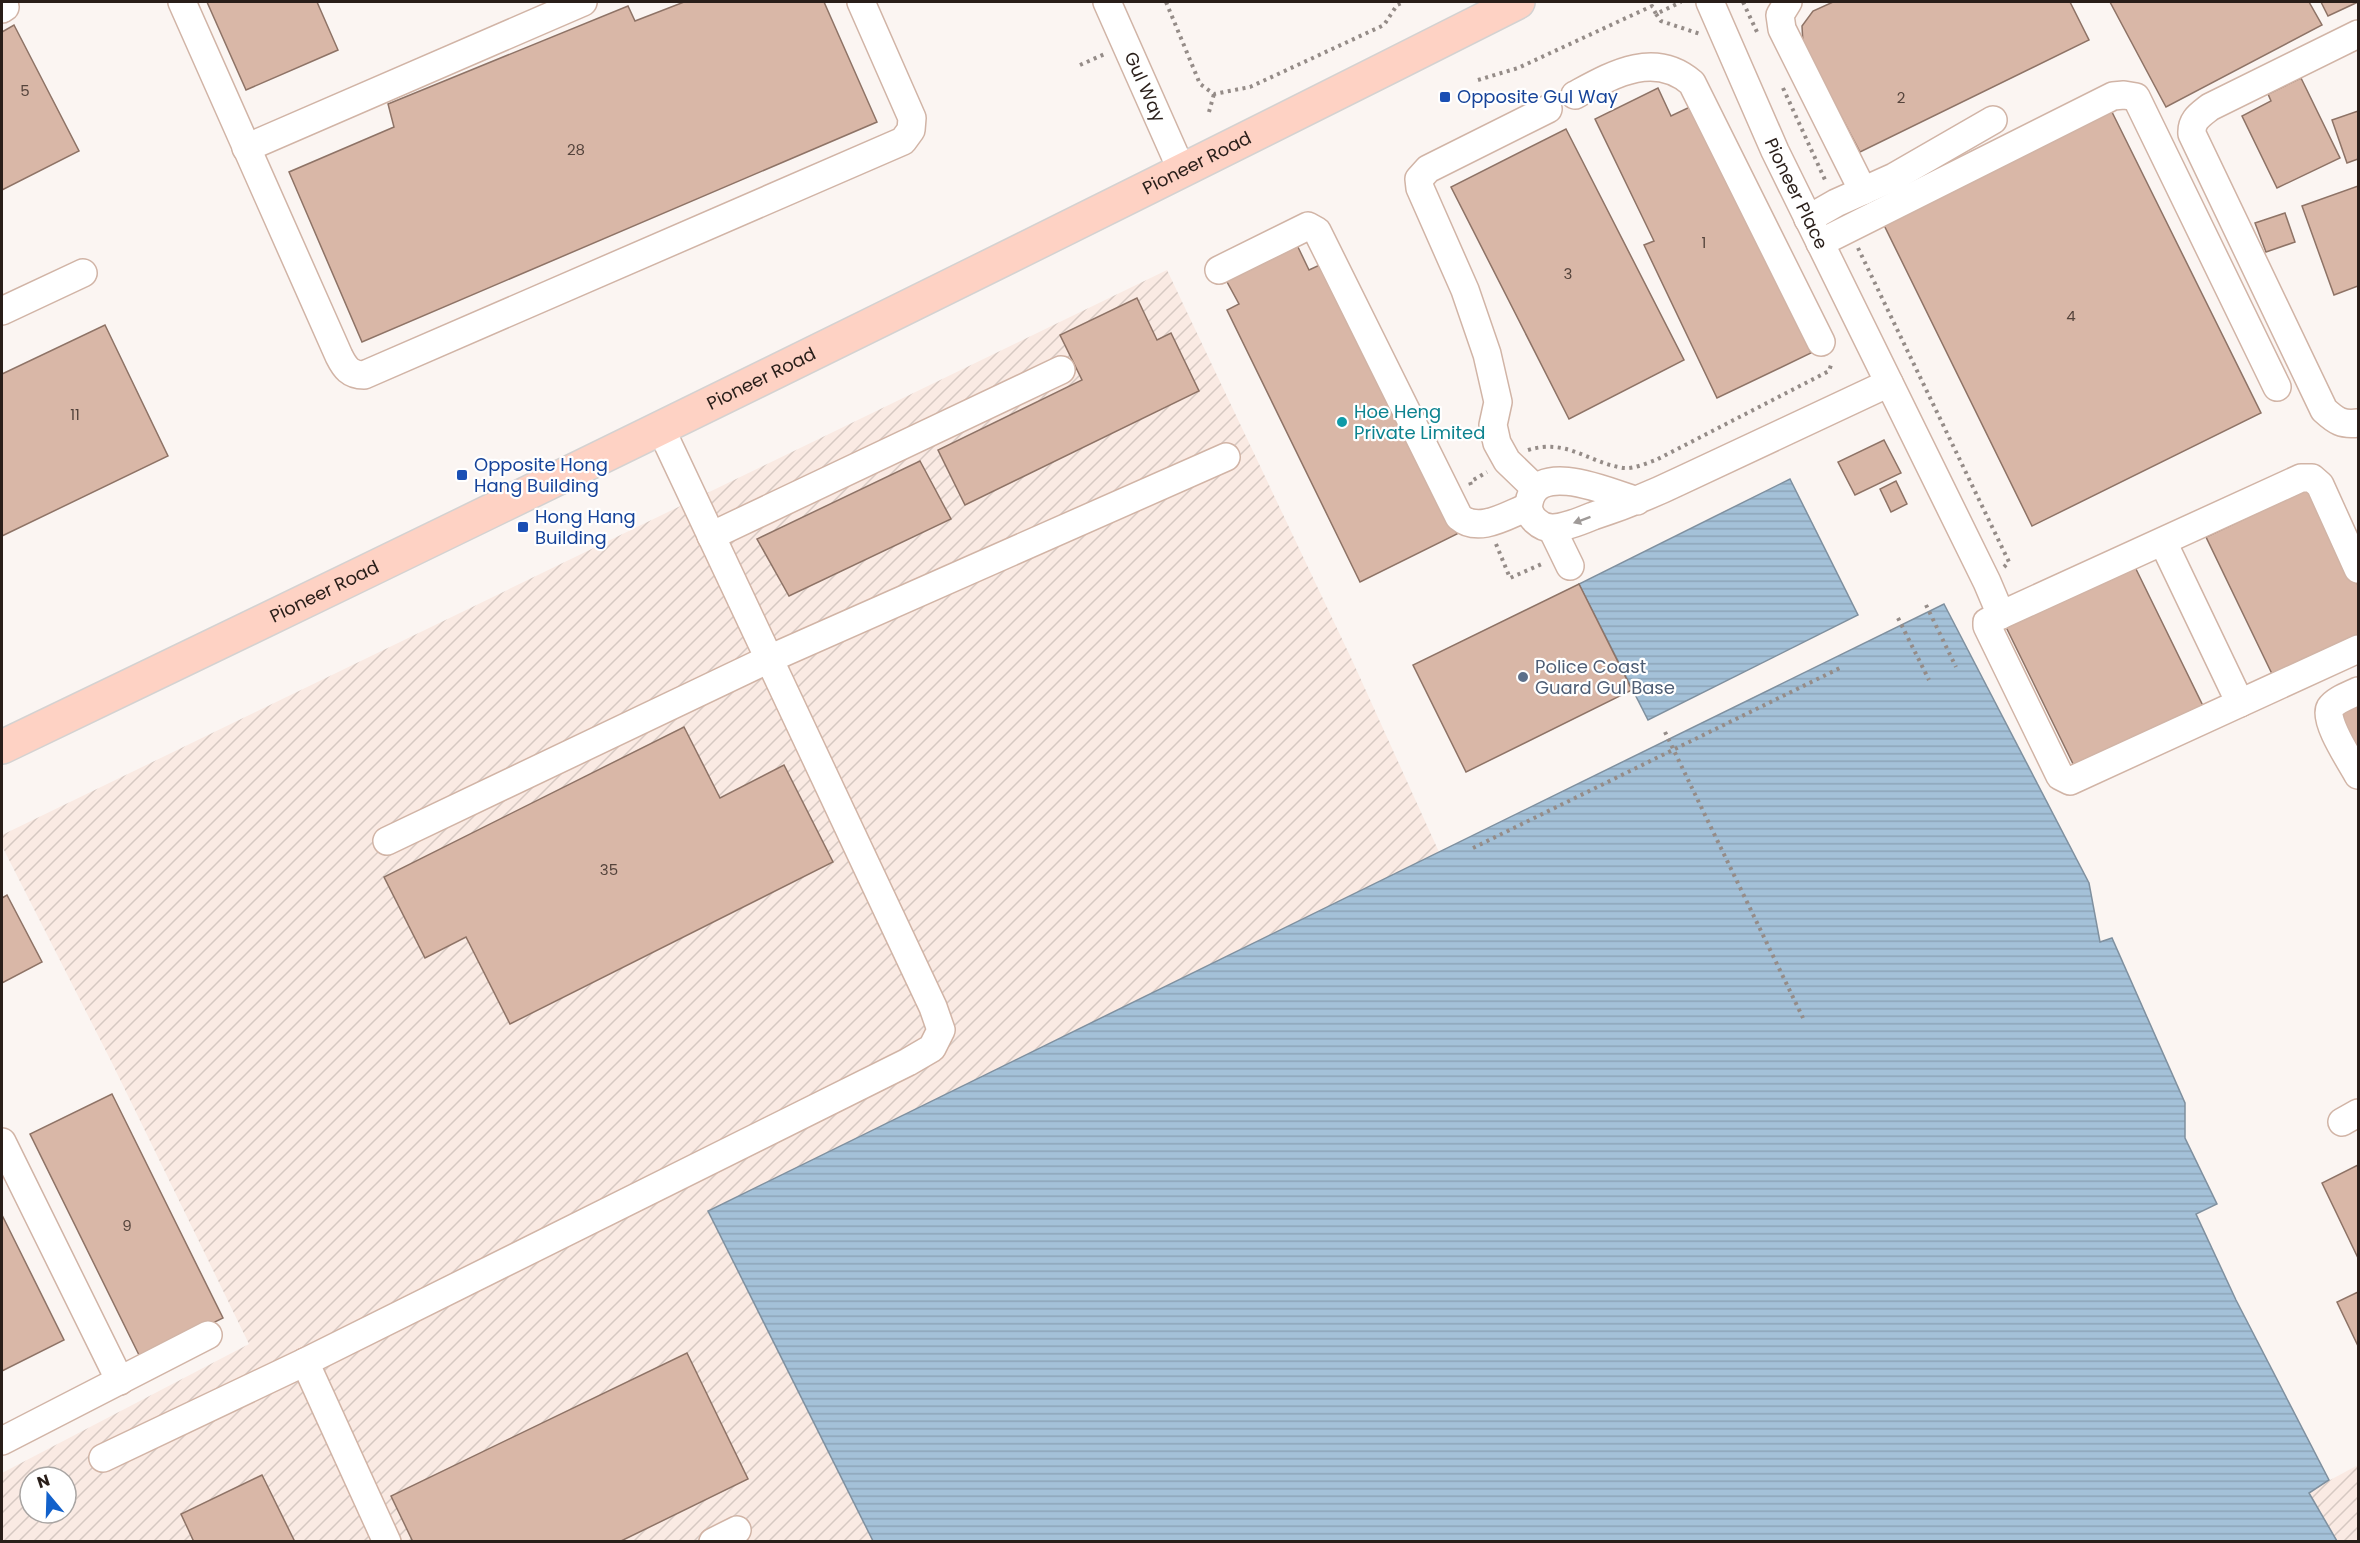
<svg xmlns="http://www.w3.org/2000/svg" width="2360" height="1543" font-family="Poppins,sans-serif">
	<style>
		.industrial { fill: url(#industrial-furrows); fill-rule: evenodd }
		.water { fill: url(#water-rules); stroke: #7f909f; stroke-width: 1.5 }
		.building { fill: #d9b7a7; stroke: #8e7366; stroke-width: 1.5 }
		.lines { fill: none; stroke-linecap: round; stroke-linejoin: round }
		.minor-casing { stroke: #d1b4a6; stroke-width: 30 }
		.major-casing { stroke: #d4d2d1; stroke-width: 36 }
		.path { stroke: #958c88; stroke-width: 4; stroke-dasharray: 3 4.5; stroke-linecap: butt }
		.minor { stroke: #fff; stroke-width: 27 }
		.major { stroke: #fed2c4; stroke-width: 33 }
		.oneway { fill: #9f9a98 }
		.transit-dot { fill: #1a4fb4; stroke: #fff; stroke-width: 2 }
		.culture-dot { fill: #0f9aa8; stroke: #fff; stroke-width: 2 }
		.service-dot { fill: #5c6f8a; stroke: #fff; stroke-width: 2 }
		.labels { text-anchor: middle; stroke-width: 4.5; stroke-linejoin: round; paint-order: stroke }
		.number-label { font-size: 15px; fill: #55443c }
		.street-label { font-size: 18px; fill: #291e19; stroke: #fff }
		.transit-label { font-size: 18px; fill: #164399; stroke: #fff; text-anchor: start }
		.culture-label { font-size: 18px; fill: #0d838f; stroke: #fff; text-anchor: start }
		.service-label { font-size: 18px; fill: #4e5e75; stroke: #fff; text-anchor: start }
	</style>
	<defs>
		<pattern id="industrial-furrows" width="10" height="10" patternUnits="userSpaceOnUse" patternTransform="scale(1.5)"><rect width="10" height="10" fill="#faeae3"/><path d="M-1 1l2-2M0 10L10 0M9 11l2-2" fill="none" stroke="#d6c8c2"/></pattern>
		<pattern id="water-rules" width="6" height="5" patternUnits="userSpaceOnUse" patternTransform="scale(1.5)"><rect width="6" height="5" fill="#a4c1d8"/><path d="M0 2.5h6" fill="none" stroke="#8da5b9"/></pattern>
	</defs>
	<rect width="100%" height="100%" fill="#fbf5f2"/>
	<!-- industrial -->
	<g class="industrial">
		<path d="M1167,270L1352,660L1439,852L708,1211L873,1541L2,1542V1473L249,1344L111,1061L2,846V835ZM30,1477H66V1513H30Z"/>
		<polygon points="2358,1465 2358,1541 2337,1541 2308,1492"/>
	</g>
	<!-- water -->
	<g class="water">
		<polygon points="1790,479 1858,615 1648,720 1579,584"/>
		<polygon points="1944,604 2089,883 2100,942 2112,938 2185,1103 2185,1138 2217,1204 2196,1214 2236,1300 2329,1480 2309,1493 2337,1541 873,1541 708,1211"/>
	</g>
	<!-- building -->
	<g class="building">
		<polygon points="207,2 317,2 338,50 246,90"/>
		<polygon points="684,2 824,2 877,122 362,342 289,172 394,127 388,104 628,6 635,21"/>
		<polygon points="1833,2 2070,2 2089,40 1860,152 1803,44 1802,26 1813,11"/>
		<polygon points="2110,2 2309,2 2322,25 2166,107"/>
		<polygon points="2321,2 2358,2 2328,16"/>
		<polygon points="14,25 79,151 2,190 2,32"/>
		<polygon points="2301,78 2340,158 2277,188 2242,116 2271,101 2268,94"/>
		<polygon points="1658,88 1671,116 1692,106 1811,353 1717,398 1644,245 1654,241 1595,119"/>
		<polygon points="2109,106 2261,413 2032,526 1881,219"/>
		<polygon points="2358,111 2358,159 2347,163 2332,120"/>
		<polygon points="1566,129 1684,360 1569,419 1451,187"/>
		<polygon points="2358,186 2358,286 2334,295 2302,206"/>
		<polygon points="2285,213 2295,242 2266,252 2255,223"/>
		<polygon points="1297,245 1309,270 1324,263 1457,534 1360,582 1227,310 1239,304 1226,280"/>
		<polygon points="1137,298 1157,340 1171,333 1199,391 965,505 938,450 1082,380 1060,335"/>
		<polygon points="105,325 168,456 2,536 2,374"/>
		<polygon points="1884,440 1901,473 1855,495 1838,462"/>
		<polygon points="920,461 951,519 789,596 757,539"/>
		<polygon points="1896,481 1907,504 1891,512 1880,489"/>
		<polygon points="2312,487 2358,585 2358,638 2274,678 2206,537"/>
		<polygon points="2134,565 2206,712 2078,774 2006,627"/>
		<polygon points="1579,584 1632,690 1466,772 1413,665"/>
		<polygon points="2358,699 2358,752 2337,710"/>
		<polygon points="684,727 720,798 784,765 833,862 510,1024 466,937 425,958 384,877"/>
		<polygon points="7,895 42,962 2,983 2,898"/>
		<polygon points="112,1094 223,1318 141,1359 30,1134"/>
		<polygon points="2358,1165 2358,1258 2322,1183"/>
		<polygon points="2,1215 64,1340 2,1371"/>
		<polygon points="2358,1292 2358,1346 2337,1302"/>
		<polygon points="687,1353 748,1479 619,1542 413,1542 391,1496"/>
		<polygon points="262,1475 295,1542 194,1542 181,1514"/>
	</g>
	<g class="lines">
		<defs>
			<g id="minor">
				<path d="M182,2L339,356C345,368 350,375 364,375L903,141L911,130L912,118L861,2"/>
				<path id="s1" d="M1107,2L1182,171"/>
				<path id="s2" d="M1710,2L1775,151L1987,582L2001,615"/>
				<polyline points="1788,2 1780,15 1782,29 1863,191"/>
				<polyline points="2,9 5,7"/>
				<path d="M2358,34L2210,107C2200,115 2191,120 2192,134L2324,410C2336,421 2342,425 2358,423"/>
				<path d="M1575,95C1612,75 1654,50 1692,83L1821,342"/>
				<polyline points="246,148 583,2"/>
				<polyline points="1808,219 1836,203 1894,177 1993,120"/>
				<polyline points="1820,243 2113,96 2124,95 2136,97 2277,387"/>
				<path d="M1219,270L1308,226L1317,231L1459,517C1479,534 1507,515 1528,507"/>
				<polyline points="2,311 83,273"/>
				<polyline points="1535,488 1507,461 1497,443 1493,425 1498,402 1487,354 1465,290 1420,188 1419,179 1428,169 1548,109"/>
				<path d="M1637,501C1612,493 1536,459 1529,503C1526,516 1541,529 1554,528C1567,527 1581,521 1593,516C1624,506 1653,494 1682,480C1751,448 1820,415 1889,383"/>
				<polyline points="1552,529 1570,566"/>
				<polyline points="711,536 1061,370"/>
				<polyline points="2163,542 2240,703"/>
				<polyline points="2358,569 2320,485 2312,478 2301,478 2001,615 1987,622 1987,626 2060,776 2070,781 2358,649"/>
				<path d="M2358,691C2350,695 2335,700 2330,708C2323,720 2351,762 2358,775"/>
				<polyline points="387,841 769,659 1226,457"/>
				<polyline points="2342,1122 2358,1113"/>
				<polyline points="2,1142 120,1381"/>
				<polyline points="305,1362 387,1542"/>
				<polyline points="2,1441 208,1335"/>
				<polyline points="103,1458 305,1362 908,1062 932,1048 941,1030 933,1007 660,427"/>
				<polyline points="713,1542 737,1530"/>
			</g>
			<g id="major">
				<path id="s3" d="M2,747C509,504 1015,256 1518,2"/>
			</g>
		</defs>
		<!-- minor casing -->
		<use href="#minor" class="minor-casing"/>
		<!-- major casing -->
		<use href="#major" class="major-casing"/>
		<!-- path -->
		<g class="path">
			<polyline points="1166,2 1200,84 1214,94 1250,87 1384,25 1397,5 1404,2"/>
			<polyline points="1743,2 1757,32"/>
			<polyline points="1656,14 1661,21 1700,34"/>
			<polyline points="1080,65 1107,53"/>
			<polyline points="1478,80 1518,68 1652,6 1656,14 1681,2"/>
			<polyline points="1783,88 1826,182"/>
			<polyline points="1209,112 1214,94"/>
			<polyline points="1858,248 2009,562 2004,567"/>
			<path d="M1528,450C1568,438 1588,463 1624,468C1634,469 1647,463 1656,460L1829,371L1832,362"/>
			<polyline points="1471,485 1470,482 1487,472"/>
			<polyline points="1496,544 1510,578 1544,563"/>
			<polyline points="1926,605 1956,667"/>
			<polyline points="1898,618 1929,680"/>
			<polyline points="1665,732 1803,1018"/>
			<polyline points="1473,848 1842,667"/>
		</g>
		<!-- minor -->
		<use href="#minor" class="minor"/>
		<!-- major -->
		<use href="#major" class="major"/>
	</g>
	<!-- one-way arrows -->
	<defs><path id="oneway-solid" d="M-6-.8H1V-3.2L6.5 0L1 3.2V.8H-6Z" transform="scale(1.5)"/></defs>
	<use class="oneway" href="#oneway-solid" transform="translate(1582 520) rotate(160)"/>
	<!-- markers -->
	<g class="transit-dot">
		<rect x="1439" y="91" width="12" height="12" rx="3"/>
		<rect x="456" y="469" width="12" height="12" rx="3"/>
		<rect x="517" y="521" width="12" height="12" rx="3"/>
	</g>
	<circle class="culture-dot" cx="1342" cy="422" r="6"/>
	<circle class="service-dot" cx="1523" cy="677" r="6"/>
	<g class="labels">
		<!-- number labels -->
		<g class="number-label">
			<text x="25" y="96">5</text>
			<text x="1901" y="103">2</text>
			<text x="576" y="155">28</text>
			<text x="1704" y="248">1</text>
			<text x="1568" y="279">3</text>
			<text x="2071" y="321">4</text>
			<text x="75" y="420">11</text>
			<text x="609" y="875">35</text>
			<text x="127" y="1231">9</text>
		</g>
		<!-- street labels -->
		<g class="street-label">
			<text dy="6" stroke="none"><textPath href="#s1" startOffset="93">Gul Way</textPath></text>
			<text dy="6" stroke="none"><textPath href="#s3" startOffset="1330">Pioneer Road</textPath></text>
			<text dy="6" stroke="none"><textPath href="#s2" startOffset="210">Pioneer Place</textPath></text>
			<text dy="6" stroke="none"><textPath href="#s3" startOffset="844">Pioneer Road</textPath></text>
			<text dy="6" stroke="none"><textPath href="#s3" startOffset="358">Pioneer Road</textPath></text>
		</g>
		<!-- transit labels -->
		<g class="transit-label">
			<text x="1457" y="103">Opposite Gul Way</text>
			<text x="474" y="471">Opposite Hong<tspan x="474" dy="21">Hang Building</tspan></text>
			<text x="535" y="523">Hong Hang<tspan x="535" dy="21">Building</tspan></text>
		</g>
		<!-- culture labels -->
		<g class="culture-label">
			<text x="1354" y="418">Hoe Heng<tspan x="1354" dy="21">Private Limited</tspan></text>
		</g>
		<!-- service labels -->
		<g class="service-label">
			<text x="1535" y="673">Police Coast<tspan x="1535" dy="21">Guard Gul Base</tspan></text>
		</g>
	</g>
	<!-- border -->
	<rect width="2360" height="1543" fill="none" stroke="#291e19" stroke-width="6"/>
	<!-- north arrow -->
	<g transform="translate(48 1495) rotate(341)"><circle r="28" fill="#ffffff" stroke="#a9a5a3" stroke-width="1.5"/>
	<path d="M0-4.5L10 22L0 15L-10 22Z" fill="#1261cb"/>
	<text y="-9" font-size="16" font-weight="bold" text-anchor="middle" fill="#291e19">N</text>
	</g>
</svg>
